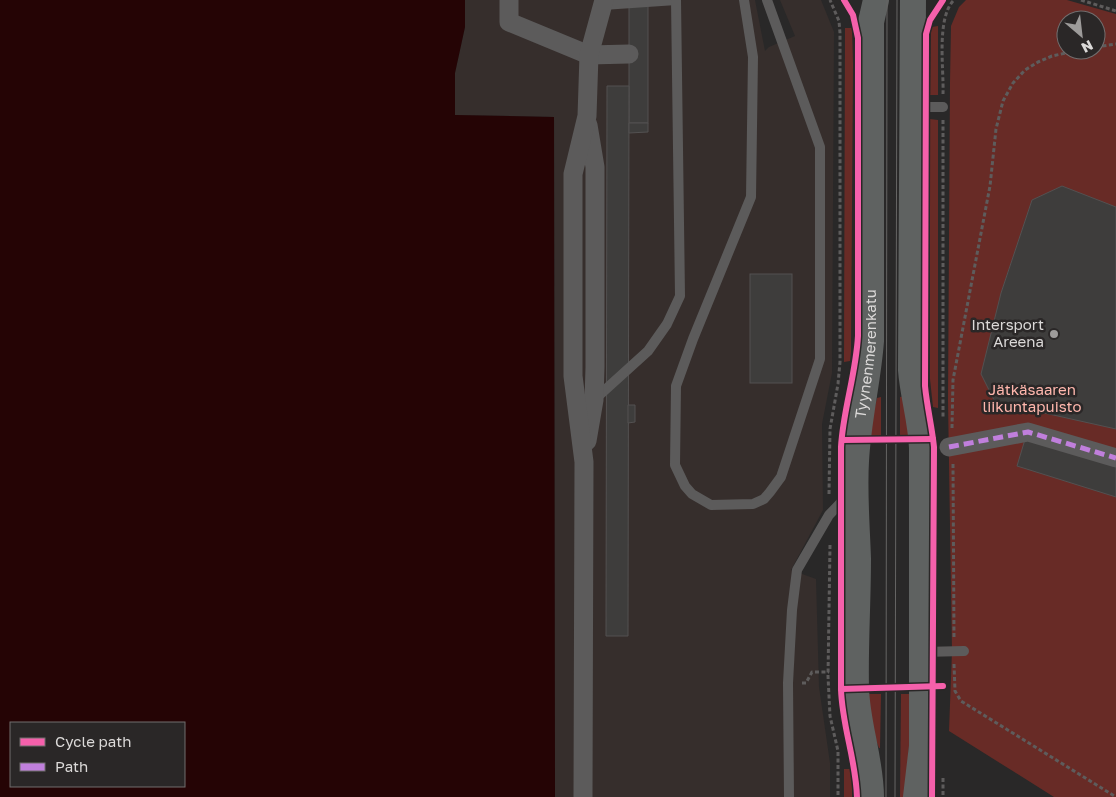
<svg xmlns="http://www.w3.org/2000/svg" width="1116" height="797" font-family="'Golos Text',sans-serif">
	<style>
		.built { fill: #362e2c }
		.green { fill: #682b26; fill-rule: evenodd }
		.water { fill: #250405; fill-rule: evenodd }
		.building { fill: #3e3d3c; stroke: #535151 }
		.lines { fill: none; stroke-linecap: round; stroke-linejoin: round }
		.path { stroke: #5e5c5c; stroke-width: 3; stroke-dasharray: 4 2.5; stroke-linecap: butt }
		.lane { stroke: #5c5b5b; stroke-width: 10 }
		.street { stroke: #5c5b5b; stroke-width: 19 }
		.secondary { stroke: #5f6261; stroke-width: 26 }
		.tram { stroke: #666564; stroke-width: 1 }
		.quiet { stroke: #c07fdc; stroke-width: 5; stroke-dasharray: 10 5; stroke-linecap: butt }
		.cycleway-casing { stroke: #2a2727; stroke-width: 9 }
		.cycleway { stroke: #f560ab; stroke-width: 6 }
		.poi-dot { fill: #9d9b9a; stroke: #2a2727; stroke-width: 2 }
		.labels { text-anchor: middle; stroke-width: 5; stroke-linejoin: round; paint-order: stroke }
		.poi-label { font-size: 15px; fill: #dbd9d8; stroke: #2a2727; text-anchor: end }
		.street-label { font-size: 15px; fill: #dbd9d8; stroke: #2a2727 }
		.park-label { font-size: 15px; fill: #ffb7ad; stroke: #2a2727 }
	</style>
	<rect width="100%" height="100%" fill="#292828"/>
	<!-- built -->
	<polygon class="built" points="465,0 755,0 765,51 769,47 795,36 780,0 821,0 834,32 832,373 822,424 823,510 791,570 816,579 819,687 830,763 830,797 555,797 554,117 455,115 455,73 465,27"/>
	<!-- green -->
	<g class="green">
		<path d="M966,0H1067L1116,14V797H1054L949,731L952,651L948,400L950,82L951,26L959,7ZM1066,20H1096V50H1066Z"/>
		<polygon points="938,26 938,95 930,95 931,31 932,27"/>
		<polygon points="845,28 852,28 853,64 851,352 850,361 844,362"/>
		<polygon points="930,119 938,120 938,408 933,407 930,379"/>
		<polygon points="905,396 914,437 900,437 900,397"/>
		<polygon points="881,397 881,436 868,436 877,398"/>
		<polygon points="867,694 881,694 880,748 879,748 874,735"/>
		<polygon points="901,694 912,694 906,797 900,797"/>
		<polygon points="844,769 850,769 852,775 852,797 844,797"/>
	</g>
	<!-- water -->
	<path class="water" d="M0,0H465V27L455,73V115L554,117L555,797H0ZM11,723H184V786H11Z"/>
	<!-- building -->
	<g class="building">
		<rect x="629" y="0" width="19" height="123"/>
		<polygon points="607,86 629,86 628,636 606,636"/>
		<polygon points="629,123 648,123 648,132 629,133"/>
		<polygon points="1062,186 1116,207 1116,429 995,402 981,374 1001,293 1032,200"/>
		<rect x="750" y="274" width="42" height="109"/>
		<polygon points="628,405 635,405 635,422 628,423"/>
		<polygon points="1026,436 1116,464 1116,497 1017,466"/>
	</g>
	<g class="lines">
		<!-- path -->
		<g class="path">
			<polyline points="1081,0 1116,11"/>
			<polyline points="1096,47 1116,44"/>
			<path d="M943,94C944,69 936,18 954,0"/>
			<polyline points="943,120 943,419"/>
			<polyline points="952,428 953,380 990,186 996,129 1003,101 1013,83 1025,70 1038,62 1052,56 1080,50"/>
			<polyline points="953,464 954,638"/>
			<polyline points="829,494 830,429 838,384 840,362 840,33 839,21 830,0"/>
			<polyline points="830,545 828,676 830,716 838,751 838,797"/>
			<polyline points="954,664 955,691 961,701 1116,797"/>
			<polyline points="802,683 806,683 812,672 829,672"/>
			<polyline points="943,778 943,797"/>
		</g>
		<!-- lane -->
		<g class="lane">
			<polyline points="744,0 753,57 751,197 693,339 676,386 675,465 685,486 692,494 711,505 753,504 764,499 770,492 781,477 820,359 820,147 767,0"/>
			<polyline points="603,5 676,0"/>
			<polyline points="913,107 943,107"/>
			<polyline points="595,399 648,351 667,324 680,296 676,0"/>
			<polyline points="923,652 964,651"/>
			<polyline points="789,797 788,683 792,610 797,570 829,515 852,491"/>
		</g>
		<!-- street -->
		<g class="street">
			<polyline points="509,0 509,22 589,55 629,54"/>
			<polyline points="587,441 594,400 595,367 595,167 588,125"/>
			<polyline points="949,447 1028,432 1116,458"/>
			<polyline points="583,797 584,462 573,376 573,174 587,116 589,55 604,0"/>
		</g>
		<!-- secondary -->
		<g class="secondary">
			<path d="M913,0L911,370C913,396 921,421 922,448V746L916,797"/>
			<path id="s1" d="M871,797C871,760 857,725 856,688C855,645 858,602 858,559C857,527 854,494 856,461C858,420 868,381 871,341V22L876,0"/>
		</g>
		<!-- tram -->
		<g class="tram">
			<polyline points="886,797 887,0"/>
			<polyline points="895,797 897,0"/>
		</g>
		<!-- quiet -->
		<polyline class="quiet" points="949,447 1028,432 1116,458"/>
		<defs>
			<g id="cycleway">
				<path d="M844,0L853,15L858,38V336C856,374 843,410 841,447V689C842,726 856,760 857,797"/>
				<polyline points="842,440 933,439"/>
				<polyline points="841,689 943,686"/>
				<path d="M932,797L934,447C932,427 927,407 925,386L926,34L930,20L943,0"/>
			</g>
		</defs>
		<!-- cycleway casing -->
		<use href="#cycleway" class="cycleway-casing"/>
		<!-- cycleway -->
		<use href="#cycleway" class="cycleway"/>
	</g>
	<!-- markers -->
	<circle class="poi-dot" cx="1054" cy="334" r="5"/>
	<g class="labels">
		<!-- poi labels -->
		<g class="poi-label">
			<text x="1044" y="330">Intersport<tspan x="1044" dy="17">Areena</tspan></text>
		</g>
		<!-- street labels -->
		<g class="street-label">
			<text dy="5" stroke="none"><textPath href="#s1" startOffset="445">Tyynenmerenkatu</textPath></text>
		</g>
		<!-- park labels -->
		<g class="park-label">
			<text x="1032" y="395">Jätkäsaaren<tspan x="1032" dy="17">liikuntapuisto</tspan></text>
		</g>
	</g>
	<!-- legend -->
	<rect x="10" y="722" width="175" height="65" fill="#2a2727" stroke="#716e6e"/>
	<rect x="20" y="738" width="25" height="8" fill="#f560ab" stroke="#716e6e"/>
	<text x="55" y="747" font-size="15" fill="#dbd9d8">Cycle path</text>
	<rect x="20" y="763" width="25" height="8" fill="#c07fdc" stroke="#716e6e"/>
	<text x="55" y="772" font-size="15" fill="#dbd9d8">Path</text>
	<!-- north arrow -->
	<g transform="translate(1081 35) rotate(152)"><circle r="24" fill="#2a2727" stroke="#716e6e"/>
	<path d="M0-4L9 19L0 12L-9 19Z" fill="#9d9b9a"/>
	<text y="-8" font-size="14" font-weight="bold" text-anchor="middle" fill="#dbd9d8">N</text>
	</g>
</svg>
